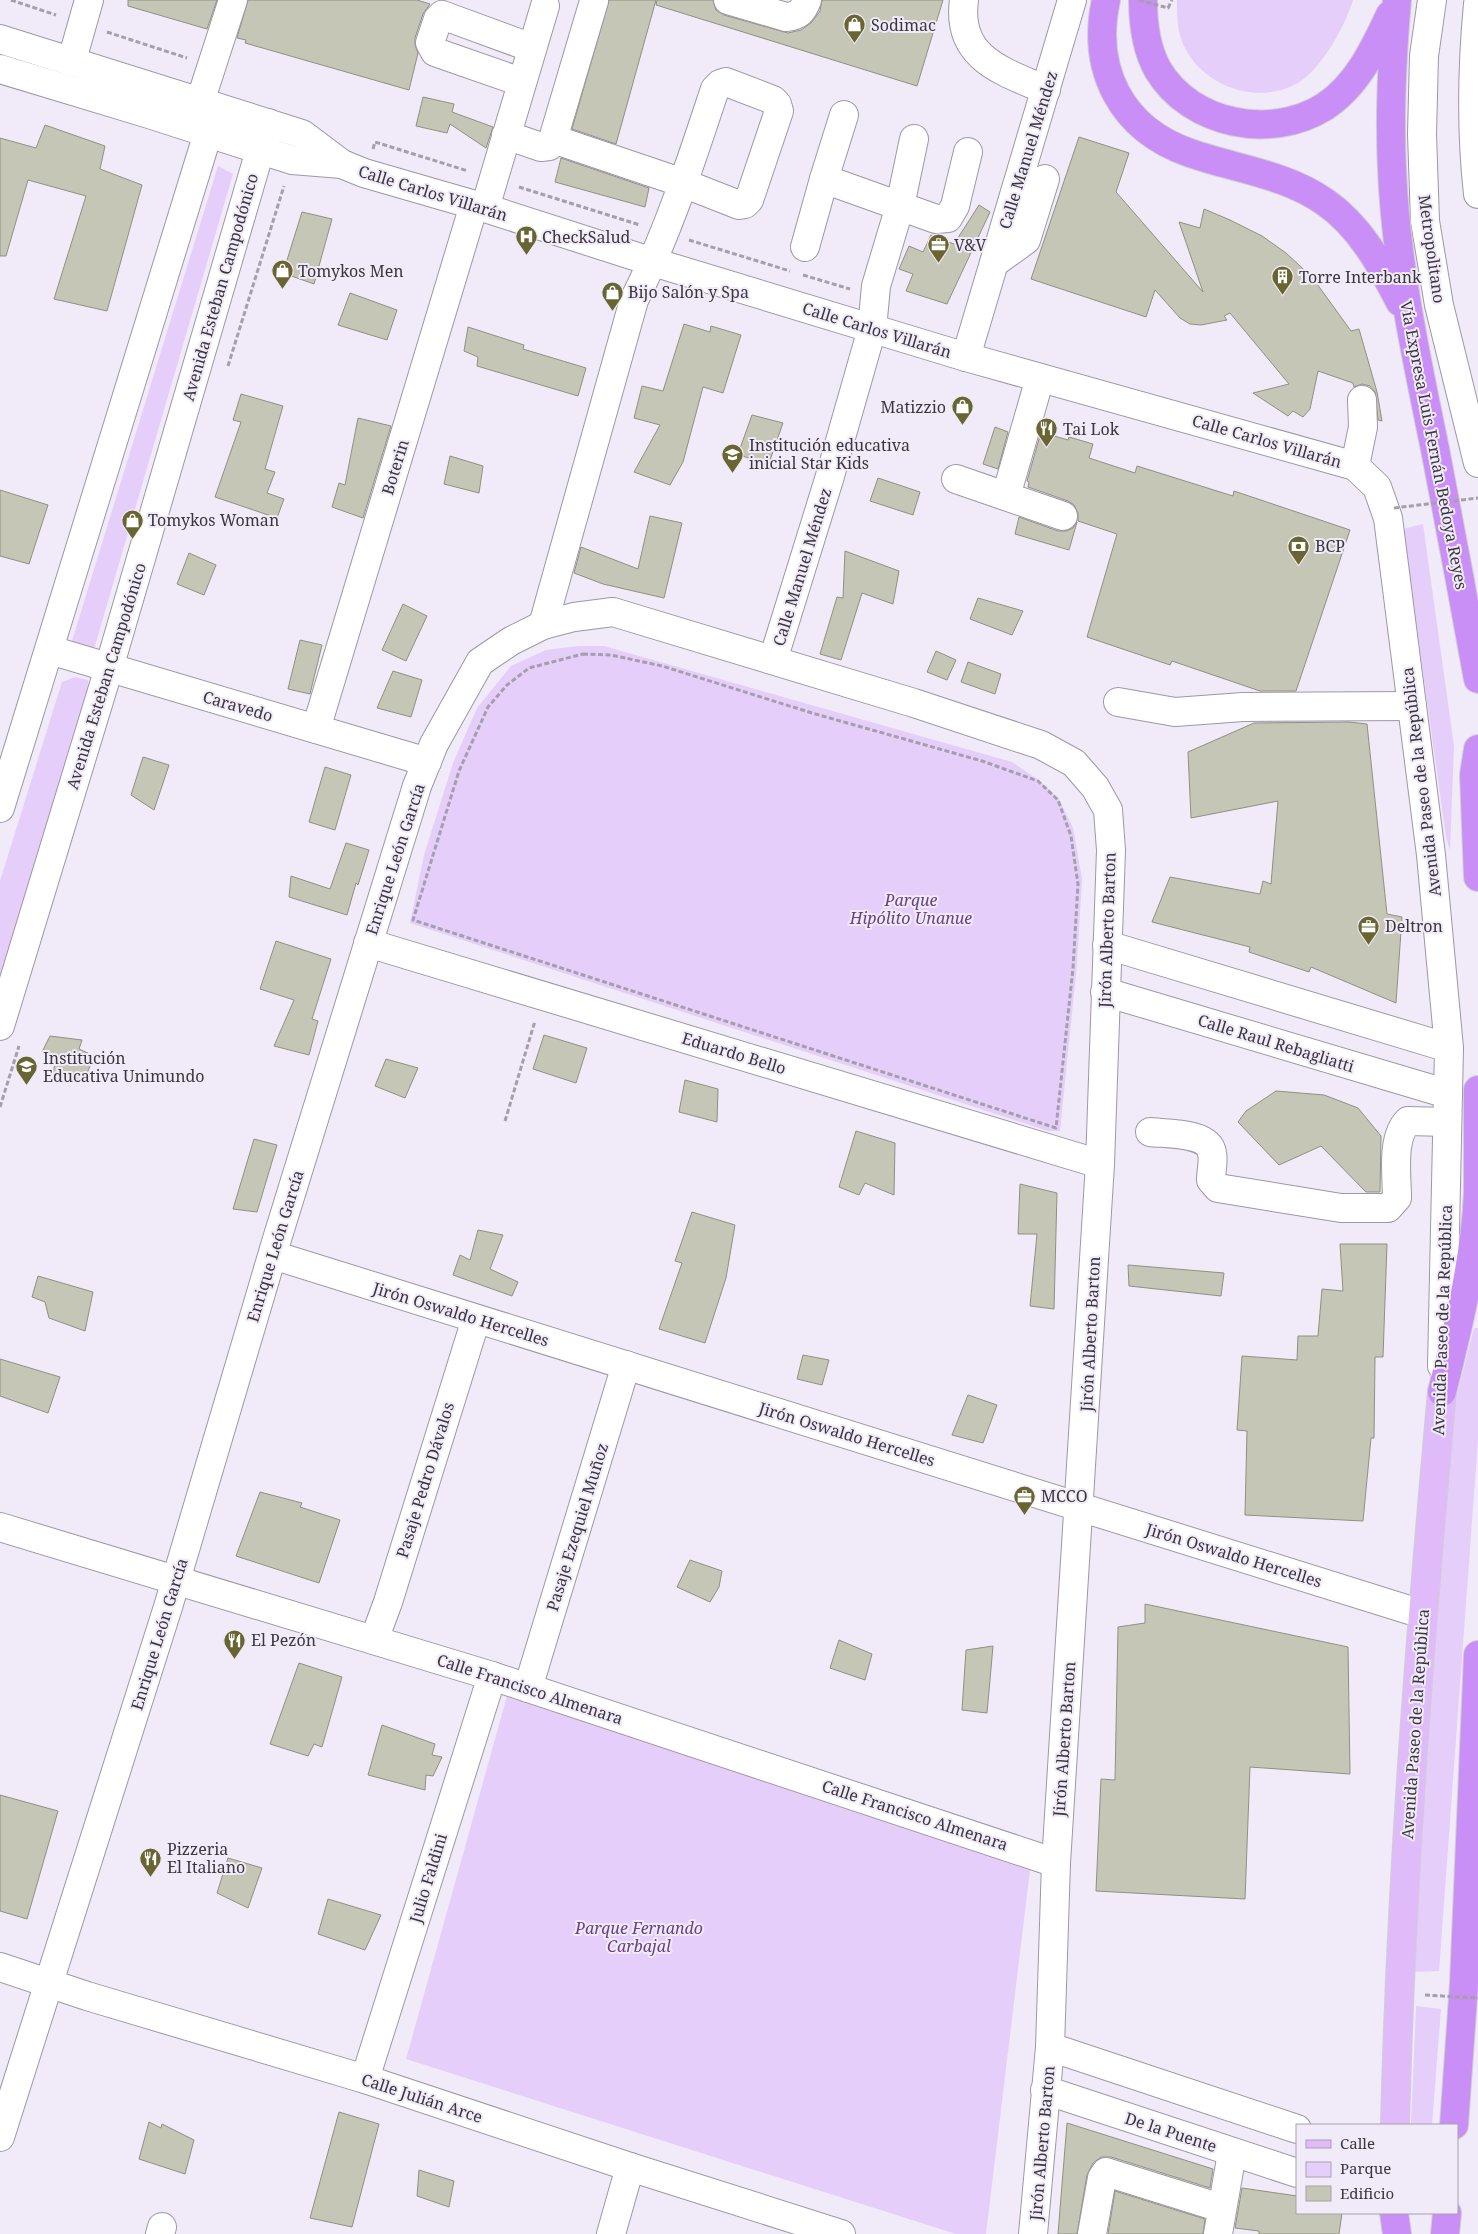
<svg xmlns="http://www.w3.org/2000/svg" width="1478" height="2234" font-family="'Noto Serif',serif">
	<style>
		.green { fill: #e6cefb }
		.building { fill: #c6c6b6; stroke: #909082 }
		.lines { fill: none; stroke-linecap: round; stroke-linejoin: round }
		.minor-casing { stroke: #9e97a5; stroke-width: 30 }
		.major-casing { stroke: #cfcfd0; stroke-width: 30 }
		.highway-casing { stroke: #cfcfd0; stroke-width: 30 }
		.path { stroke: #a49faa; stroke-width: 3; stroke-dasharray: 5 2.5; stroke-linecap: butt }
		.minor { stroke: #fff; stroke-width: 28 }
		.major { stroke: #dfbbfa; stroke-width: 28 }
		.highway { stroke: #ca8ef7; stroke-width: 28 }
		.path-bridge { stroke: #a49faa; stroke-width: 3; stroke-dasharray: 5 2.5; stroke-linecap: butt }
		.labels { text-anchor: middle; stroke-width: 4; stroke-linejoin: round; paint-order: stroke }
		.poi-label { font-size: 16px; fill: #39363c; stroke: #f1eaf8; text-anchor: start }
		.street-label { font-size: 16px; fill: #39363c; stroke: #f1eaf8 }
		.park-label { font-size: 16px; font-style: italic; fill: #673f84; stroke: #f1eaf8 }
	</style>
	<rect width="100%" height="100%" fill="#f1eaf8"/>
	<!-- green -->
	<g class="green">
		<path d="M1177,0H1353C1345,26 1321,71 1296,84C1257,105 1205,87 1185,48C1177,34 1177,16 1177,0Z"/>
		<polygon points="218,166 233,174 94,649 72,641"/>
		<polygon points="1423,524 1454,746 1450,850 1446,837 1403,529"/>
		<polygon points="579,646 604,646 1012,762 1040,781 1059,799 1073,828 1082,879 1077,964 1060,1131 1048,1131 410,923 424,855 453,763 477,708 511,666 546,650"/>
		<polygon points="75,677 88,680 90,698 0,990 0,881 62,682"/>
		<polygon points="1474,1328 1478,1328 1478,1440 1439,1971 1410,1972 1443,1449"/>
		<polygon points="507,1696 1030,1870 986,2234 956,2234 406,2059"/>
		<polygon points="1416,2006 1441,2009 1432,2125 1411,2125"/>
	</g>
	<!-- building -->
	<g class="building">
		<polygon points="128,0 217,0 207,29 128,6"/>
		<polygon points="248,0 417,0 430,4 423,14 415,38 415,45 418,53 409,90 245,43 246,40 237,38"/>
		<polygon points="609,0 656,0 616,144 572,129"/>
		<polygon points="657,0 713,0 716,10 724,15 788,33 801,30 811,23 820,11 822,0 943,0 917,86 656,5"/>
		<polygon points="423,97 454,104 452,112 493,127 486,148 450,124 447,133 416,126"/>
		<polygon points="45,125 105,146 100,169 142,185 107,311 54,299 86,196 28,180 6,256 0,256 0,138 36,148"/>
		<polygon points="1079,137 1129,153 1116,192 1203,292 1179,222 1200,228 1204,209 1230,220 1262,236 1286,253 1312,277 1351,331 1359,329 1377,392 1382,421 1378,420 1375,392 1370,386 1362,384 1354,387 1353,383 1318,371 1310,409 1303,417 1293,411 1288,416 1253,393 1289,384 1230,313 1224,316 1227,320 1201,325 1190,324 1180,318 1155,290 1146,317 1031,279"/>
		<polygon points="561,158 649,188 645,207 555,182"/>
		<polygon points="979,205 990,212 947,304 906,291 913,274 899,269 909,246 923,252 931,235 954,244"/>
		<polygon points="302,212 332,219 314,284 283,273"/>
		<polygon points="350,293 397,310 387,340 338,325"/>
		<polygon points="684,324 710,332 711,326 741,335 723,393 703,387 683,462 670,485 634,472 660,425 634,418 642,386 663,391"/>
		<polygon points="468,327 524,345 523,349 586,368 578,396 477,366 478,357 464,351"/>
		<polygon points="241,394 283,406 265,469 275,472 267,493 284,499 277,518 215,497 241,422 233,420"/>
		<polygon points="752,415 783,423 768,466 738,454"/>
		<polygon points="358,418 391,426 363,518 332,507 339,483 345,485"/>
		<polygon points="995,427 1008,432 998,469 983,464"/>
		<polygon points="1041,432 1068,440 1069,437 1093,444 1089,458 1135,473 1137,466 1233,496 1234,491 1350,530 1296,691 1260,691 1172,661 1170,665 1087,637 1117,534 1078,521 1078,513 1074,505 1068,501 1028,487 1029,482 1027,481"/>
		<polygon points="450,456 483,466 479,493 444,484"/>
		<polygon points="878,478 920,492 913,515 870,501"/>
		<polygon points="0,490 48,505 29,564 0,556"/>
		<polygon points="650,516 682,523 664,598 603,584 574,573 581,547 638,569"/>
		<polygon points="1019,517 1058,531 1066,531 1073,528 1077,522 1069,550 1015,534"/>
		<polygon points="845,551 899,571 893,604 862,593 841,660 820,654 837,597 843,598"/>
		<polygon points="189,553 216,565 204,595 177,584"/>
		<polygon points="978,598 1023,611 1012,635 970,619"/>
		<polygon points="403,604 427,616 406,661 382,650"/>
		<polygon points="300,640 322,645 310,694 288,689"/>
		<polygon points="936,651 956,660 947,680 927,672"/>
		<polygon points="968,662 1001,674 995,694 961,682"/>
		<polygon points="393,671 422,680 411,717 377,708"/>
		<polygon points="1349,722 1367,724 1387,914 1402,917 1396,1003 1311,967 1309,972 1249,952 1250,947 1152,922 1170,877 1260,894 1263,881 1271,884 1278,801 1191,818 1188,752 1254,723"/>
		<polygon points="143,757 169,765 154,810 131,795"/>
		<polygon points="325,767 351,775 335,830 309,822"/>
		<polygon points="346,843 369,850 358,885 356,883 347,915 289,897 291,876 330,889"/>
		<polygon points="276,941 331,959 312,1019 318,1021 309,1055 274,1046 294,1000 260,989"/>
		<polygon points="544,1035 587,1048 576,1083 533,1069"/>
		<polygon points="50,1036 82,1040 79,1049 94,1056 84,1081 53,1073 56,1059 42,1052"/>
		<polygon points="386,1059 418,1068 405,1098 375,1086"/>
		<polygon points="685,1080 718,1089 717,1122 679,1112"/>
		<polygon points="1276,1091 1324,1095 1358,1108 1381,1136 1380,1192 1366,1192 1321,1146 1279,1165 1238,1122 1246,1111"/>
		<polygon points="856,1131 895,1143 894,1195 865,1183 859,1195 839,1187"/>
		<polygon points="254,1139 277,1145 257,1212 233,1209"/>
		<polygon points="1020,1184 1057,1193 1054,1309 1030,1306 1037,1234 1018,1234"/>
		<polygon points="692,1212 735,1225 726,1278 705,1343 659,1329 682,1263 675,1261"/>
		<polygon points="478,1230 503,1235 490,1269 518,1282 512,1296 453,1275 460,1255 470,1260"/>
		<polygon points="1340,1244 1387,1244 1383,1357 1375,1357 1374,1438 1371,1438 1363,1521 1245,1515 1247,1431 1237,1430 1242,1356 1297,1360 1298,1336 1318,1336 1322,1289 1343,1291"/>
		<polygon points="1128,1265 1224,1273 1221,1296 1129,1286"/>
		<polygon points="38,1276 93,1292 85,1331 49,1318 45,1302 32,1297"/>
		<polygon points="803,1355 829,1360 822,1385 797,1379"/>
		<polygon points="0,1359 60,1377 48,1413 0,1396"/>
		<polygon points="968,1395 997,1405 983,1443 952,1435"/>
		<polygon points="260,1492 302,1503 300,1507 340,1520 319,1583 236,1556"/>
		<polygon points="690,1560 722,1571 719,1587 710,1602 677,1587"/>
		<polygon points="1145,1604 1348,1647 1350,1774 1250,1767 1245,1899 1096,1891 1101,1779 1115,1780 1118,1627 1145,1623"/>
		<polygon points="839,1640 872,1654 865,1680 830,1668"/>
		<polygon points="993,1646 987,1713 962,1710 966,1650"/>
		<polygon points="299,1663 342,1677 322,1747 314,1744 308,1756 270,1744"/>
		<polygon points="382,1725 435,1744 432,1755 442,1757 433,1776 426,1775 425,1790 368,1775"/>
		<polygon points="0,1795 58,1811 27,1919 0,1911"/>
		<polygon points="228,1858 262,1868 248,1908 217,1893"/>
		<polygon points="328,1899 381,1915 365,1950 318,1934"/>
		<polygon points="339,2112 379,2124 352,2227 310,2218"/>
		<polygon points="149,2122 161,2128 162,2124 194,2140 185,2174 139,2159"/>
		<polygon points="1067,2123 1213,2169 1210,2188 1111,2157 1101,2157 1093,2163 1087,2175 1077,2234 1058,2234"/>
		<polygon points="419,2170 454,2181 449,2207 417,2196"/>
		<polygon points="1242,2188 1297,2196 1297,2213 1342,2213 1339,2234 1259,2234 1259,2231 1235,2228"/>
		<polygon points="1115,2191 1205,2219 1203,2234 1108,2234"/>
	</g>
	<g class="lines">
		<defs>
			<g id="minor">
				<path d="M728,0L786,17C799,16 803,11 807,0"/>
				<path d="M964,0C956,58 1002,71 1046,90"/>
				<polyline points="1432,0 1424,56 1422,134 1425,221 1439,305 1478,463"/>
				<path d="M1478,4C1472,67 1471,131 1478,194"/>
				<polyline points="0,39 302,134 342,164 364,173 485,208 653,262 966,357 1355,466 1377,487 1388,518 1431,855 1449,1048 1442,1366"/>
				<polyline points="72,60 89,0"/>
				<polyline points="0,69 149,114 292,160 342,164"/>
				<polyline points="521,82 435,52 430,43 438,19 442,15 532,48"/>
				<polyline points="200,102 233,0"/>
				<polyline points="506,135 541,147 549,146 553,139 594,1"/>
				<polyline points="824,179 844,115"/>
				<polyline points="485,208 545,6"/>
				<polyline points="805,247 824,179 936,219 948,218 955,206 968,152"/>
				<polyline points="994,263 1026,240 1045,179"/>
				<polyline points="966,357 1072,0"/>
				<polyline points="1355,466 1363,427 1362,400"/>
				<polyline points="956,479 1063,516"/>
				<polyline points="1006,496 1040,378"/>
				<path d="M543,625L634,300C668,233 691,161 715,89L720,84L726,82L773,100L777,104L779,111L749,200L745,204L739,205L683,183L553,139"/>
				<polyline points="50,650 427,762"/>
				<polyline points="773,660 830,476 872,329 876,286 900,206 914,139"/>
				<polyline points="1118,702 1175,712 1243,707 1412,706"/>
				<polyline points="316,729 474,205"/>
				<polyline points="0,808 216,107"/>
				<polyline points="368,943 1100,1164"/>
				<polyline points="1107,945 1449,1048"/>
				<polyline points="1105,992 1448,1094"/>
				<polyline points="0,1026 109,668 268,123"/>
				<path d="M1150,1132C1166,1134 1209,1132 1212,1153C1214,1161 1211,1171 1211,1180L1218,1188L1341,1208H1388L1397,1198C1397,1176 1391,1138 1408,1121L1447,1122"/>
				<polyline points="273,1255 1422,1614"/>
				<polyline points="0,1527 492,1676 1056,1863"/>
				<polyline points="374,1640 388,1602 476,1319"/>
				<polyline points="528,1688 626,1365"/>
				<polyline points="0,1967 87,1996 365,2079 630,2167 841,2234"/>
				<polyline points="1050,2047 1297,2129"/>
				<polyline points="365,2079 492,1676"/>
				<polyline points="1045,2090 1297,2173"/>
				<polyline points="0,2137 168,1607 277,1239 417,786 434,744 480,662 511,641 543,625 574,617 613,612 914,703 1041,745 1074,763 1095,787 1108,810 1111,850 1100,1164 1056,1863 1050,2047 1033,2234"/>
				<polyline points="160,2234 162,2227"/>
				<polyline points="611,2234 630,2167"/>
				<polyline points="1092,2234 1102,2178 1106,2172 1221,2208"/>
				<polyline points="1218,2234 1232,2153"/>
			</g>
			<path id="major" d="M1395,2125C1401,1880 1420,1636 1442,1392"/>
			<g id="highway">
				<path d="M1106,0C1091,70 1121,129 1190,153C1236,169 1285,174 1325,202C1360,226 1381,265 1400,302"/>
				<path d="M1143,0C1143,24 1146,49 1158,70C1191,125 1271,140 1324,107C1357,86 1374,49 1390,15"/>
				<path d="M1397,0C1392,58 1389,111 1392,170C1396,264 1416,357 1435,449C1450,526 1464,602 1478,679"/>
				<polyline points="1478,749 1474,775 1478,877"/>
				<path d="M1442,1392C1458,1327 1475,1260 1478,1193C1478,1159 1478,1124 1478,1090"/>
				<polyline points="1454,2125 1464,1983 1478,1655"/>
				<polyline points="1394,2213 1397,2234"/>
				<polyline points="1445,2234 1447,2213"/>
			</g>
		</defs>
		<!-- minor casing -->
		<use href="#minor" class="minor-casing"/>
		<!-- major casing -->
		<use href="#major" class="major-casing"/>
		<!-- highway casing -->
		<use href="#highway" class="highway-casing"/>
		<!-- path -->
		<g class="path">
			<polyline points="11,0 56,15"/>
			<polyline points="107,32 187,58"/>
			<polyline points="373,149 375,142 468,171"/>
			<polyline points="519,187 640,225"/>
			<polyline points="689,240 790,271"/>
			<polyline points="803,275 850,289"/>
			<polyline points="228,366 284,186"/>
			<polygon points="583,654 611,655 662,666 812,713 982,761 1038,781 1058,800 1071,836 1078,884 1073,968 1056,1128 413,920 459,771 488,707 507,685 529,668"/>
			<polyline points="0,1107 19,1046"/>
			<polyline points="505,1121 535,1021"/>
		</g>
		<!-- minor -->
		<use href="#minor" class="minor"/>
		<!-- major -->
		<use href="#major" class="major"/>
		<!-- highway -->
		<use href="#highway" class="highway"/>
		<!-- path-bridge -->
		<g class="path-bridge">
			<polyline points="1139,0 1168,8 1172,0"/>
			<polyline points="1394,508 1478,498"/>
			<polyline points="1425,1995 1478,1998"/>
		</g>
	</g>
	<!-- icons -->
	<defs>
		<symbol id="shop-pin" viewBox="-11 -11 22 30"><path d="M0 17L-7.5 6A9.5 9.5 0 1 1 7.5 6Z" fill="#686532" stroke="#f1eaf8"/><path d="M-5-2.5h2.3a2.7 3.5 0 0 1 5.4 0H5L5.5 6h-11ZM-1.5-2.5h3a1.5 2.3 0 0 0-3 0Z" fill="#fff"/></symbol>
		<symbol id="hospital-pin" viewBox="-11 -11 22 30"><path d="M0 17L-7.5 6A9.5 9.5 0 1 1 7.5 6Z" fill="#686532" stroke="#f1eaf8"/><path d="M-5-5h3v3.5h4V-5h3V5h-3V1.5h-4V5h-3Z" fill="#fff"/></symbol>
		<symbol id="office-pin" viewBox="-11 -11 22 30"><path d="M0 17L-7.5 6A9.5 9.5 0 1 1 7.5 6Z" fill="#686532" stroke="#f1eaf8"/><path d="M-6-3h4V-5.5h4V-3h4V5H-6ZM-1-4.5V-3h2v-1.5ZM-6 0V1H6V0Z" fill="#fff"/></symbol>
		<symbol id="building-pin" viewBox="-11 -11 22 30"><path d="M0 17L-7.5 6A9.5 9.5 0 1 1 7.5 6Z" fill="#686532" stroke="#f1eaf8"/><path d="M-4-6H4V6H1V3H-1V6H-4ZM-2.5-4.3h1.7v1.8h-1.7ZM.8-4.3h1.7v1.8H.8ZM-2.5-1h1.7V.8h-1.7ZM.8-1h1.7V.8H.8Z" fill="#fff"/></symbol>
		<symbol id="restaurant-pin" viewBox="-11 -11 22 30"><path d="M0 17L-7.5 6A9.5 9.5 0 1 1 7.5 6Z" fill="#686532" stroke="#f1eaf8"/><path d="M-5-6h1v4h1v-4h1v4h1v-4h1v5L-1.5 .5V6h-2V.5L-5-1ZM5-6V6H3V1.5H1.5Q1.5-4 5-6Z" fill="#fff"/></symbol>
		<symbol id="school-pin" viewBox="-11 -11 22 30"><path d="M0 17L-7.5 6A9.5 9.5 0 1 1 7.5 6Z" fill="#686532" stroke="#f1eaf8"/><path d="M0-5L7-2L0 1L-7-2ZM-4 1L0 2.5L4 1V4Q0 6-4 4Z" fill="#fff"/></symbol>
		<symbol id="bank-pin" viewBox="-11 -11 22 30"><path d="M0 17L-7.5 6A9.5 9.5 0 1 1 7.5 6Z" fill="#686532" stroke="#f1eaf8"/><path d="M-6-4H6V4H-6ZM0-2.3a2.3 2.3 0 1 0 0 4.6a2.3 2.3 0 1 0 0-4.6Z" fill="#fff"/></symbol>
	</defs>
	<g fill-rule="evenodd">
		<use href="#shop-pin" x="842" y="12" width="25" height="34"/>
		<use href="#hospital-pin" x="514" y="224" width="25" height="34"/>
		<use href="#office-pin" x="926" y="232" width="25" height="34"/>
		<use href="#shop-pin" x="270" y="258" width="25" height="34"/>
		<use href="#building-pin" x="1270" y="264" width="25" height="34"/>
		<use href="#shop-pin" x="600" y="280" width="25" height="34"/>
		<use href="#shop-pin" x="950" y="394" width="25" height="34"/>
		<use href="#restaurant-pin" x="1034" y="416" width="25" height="34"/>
		<use href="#school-pin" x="720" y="442" width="25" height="34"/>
		<use href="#shop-pin" x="120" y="508" width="25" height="34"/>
		<use href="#bank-pin" x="1286" y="534" width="25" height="34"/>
		<use href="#office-pin" x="1356" y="914" width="25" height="34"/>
		<use href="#school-pin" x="14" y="1054" width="25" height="34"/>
		<use href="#office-pin" x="1012" y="1484" width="25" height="34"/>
		<use href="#restaurant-pin" x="222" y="1628" width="25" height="34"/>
		<use href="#restaurant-pin" x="138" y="1846" width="25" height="34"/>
	</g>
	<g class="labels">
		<!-- poi labels -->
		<g class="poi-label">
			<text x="871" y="31">Sodimac</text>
			<text x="542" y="243">CheckSalud</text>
			<text x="954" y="251">V&amp;V</text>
			<text x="298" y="277">Tomykos Men</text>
			<text x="1299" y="283">Torre Interbank</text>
			<text x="628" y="298">Bijo Salón y Spa</text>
			<text x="946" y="413" text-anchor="end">Matizzio</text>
			<text x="1063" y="435">Tai Lok</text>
			<text x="749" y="451">Institución educativa<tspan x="749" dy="18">inicial Star Kids</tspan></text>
			<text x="148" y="526">Tomykos Woman</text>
			<text x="1315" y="552">BCP</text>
			<text x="1385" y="932">Deltron</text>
			<text x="43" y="1064">Institución<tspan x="43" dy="18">Educativa Unimundo</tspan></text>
			<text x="1041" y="1502">MCCO</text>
			<text x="251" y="1646">El Pezón</text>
			<text x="167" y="1855">Pizzeria<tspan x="167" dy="18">El Italiano</tspan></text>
		</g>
		<!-- street labels -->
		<g class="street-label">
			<text transform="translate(1028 150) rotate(-73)" y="6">Calle Manuel Méndez</text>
			<text transform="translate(433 193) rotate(17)" y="6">Calle Carlos Villarán</text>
			<text transform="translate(1432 249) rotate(82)" y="6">Metropolitano</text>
			<text transform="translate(220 287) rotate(-74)" y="6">Avenida Esteban Campodónico</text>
			<text transform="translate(877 330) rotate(17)" y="6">Calle Carlos Villarán</text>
			<text transform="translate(1267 441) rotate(16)" y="6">Calle Carlos Villarán</text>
			<text transform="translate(1434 445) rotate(79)" y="6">Vía Expresa Luis Fernán Bedoya Reyes</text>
			<text transform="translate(395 467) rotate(-73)" y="6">Boterin</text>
			<text transform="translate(802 567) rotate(-73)" y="6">Calle Manuel Méndez</text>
			<text transform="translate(106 676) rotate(-73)" y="6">Avenida Esteban Campodónico</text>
			<text transform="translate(238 706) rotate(16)" y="6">Caravedo</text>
			<text transform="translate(1421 782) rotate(-97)" y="6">Avenida Paseo de la República</text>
			<text transform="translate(395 859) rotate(-72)" y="6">Enrique León García</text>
			<text transform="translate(1107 930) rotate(-88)" y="6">Jirón Alberto Barton</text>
			<text transform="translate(1276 1043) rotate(17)" y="6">Calle Raul Rebagliatti</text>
			<text transform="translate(734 1053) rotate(17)" y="6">Eduardo Bello</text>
			<text transform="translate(275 1246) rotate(-73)" y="6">Enrique León García</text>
			<text transform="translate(461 1314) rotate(17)" y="6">Jirón Oswaldo Hercelles</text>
			<text transform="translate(1442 1320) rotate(-88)" y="6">Avenida Paseo de la República</text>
			<text transform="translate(1090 1334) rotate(-87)" y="6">Jirón Alberto Barton</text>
			<text transform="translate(847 1434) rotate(17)" y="6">Jirón Oswaldo Hercelles</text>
			<text transform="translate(425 1480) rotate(-73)" y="6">Pasaje Pedro Dávalos</text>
			<text transform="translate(577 1527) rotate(-73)" y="6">Pasaje Ezequiel Muñoz</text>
			<text transform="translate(1234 1555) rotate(17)" y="6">Jirón Oswaldo Hercelles</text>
			<text transform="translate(159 1634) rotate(-73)" y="6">Enrique León García</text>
			<text transform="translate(530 1689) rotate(18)" y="6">Calle Francisco Almenara</text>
			<text transform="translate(1415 1724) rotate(-86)" y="6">Avenida Paseo de la República</text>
			<text transform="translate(1064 1739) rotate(-86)" y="6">Jirón Alberto Barton</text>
			<text transform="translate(915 1815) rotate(18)" y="6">Calle Francisco Almenara</text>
			<text transform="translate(428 1878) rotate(-73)" y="6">Julio Faldini</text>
			<text transform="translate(422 2098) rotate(18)" y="6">Calle Julián Arce</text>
			<text transform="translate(1171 2132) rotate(18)" y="6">De la Puente</text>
			<text transform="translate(1042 2143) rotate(-85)" y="6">Jirón Alberto Barton</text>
		</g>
		<!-- park labels -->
		<g class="park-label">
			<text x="911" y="906">Parque<tspan x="911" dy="18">Hipólito Unanue</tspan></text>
			<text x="639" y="1934">Parque Fernando<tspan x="639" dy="18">Carbajal</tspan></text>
		</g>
	</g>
	<!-- legend -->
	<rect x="1296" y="2124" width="162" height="90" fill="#f1eaf8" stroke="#a7a2ad"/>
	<rect x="1306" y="2140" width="25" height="8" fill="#dfbbfa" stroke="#a7a2ad"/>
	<text x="1340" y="2149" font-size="15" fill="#39363c">Calle</text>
	<rect x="1306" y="2162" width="25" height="15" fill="#e6cefb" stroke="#a7a2ad"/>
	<text x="1340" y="2174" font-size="15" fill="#39363c">Parque</text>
	<rect x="1306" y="2186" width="25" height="15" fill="#c6c6b6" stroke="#a7a2ad"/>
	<text x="1340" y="2199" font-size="15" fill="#39363c">Edificio</text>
</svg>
